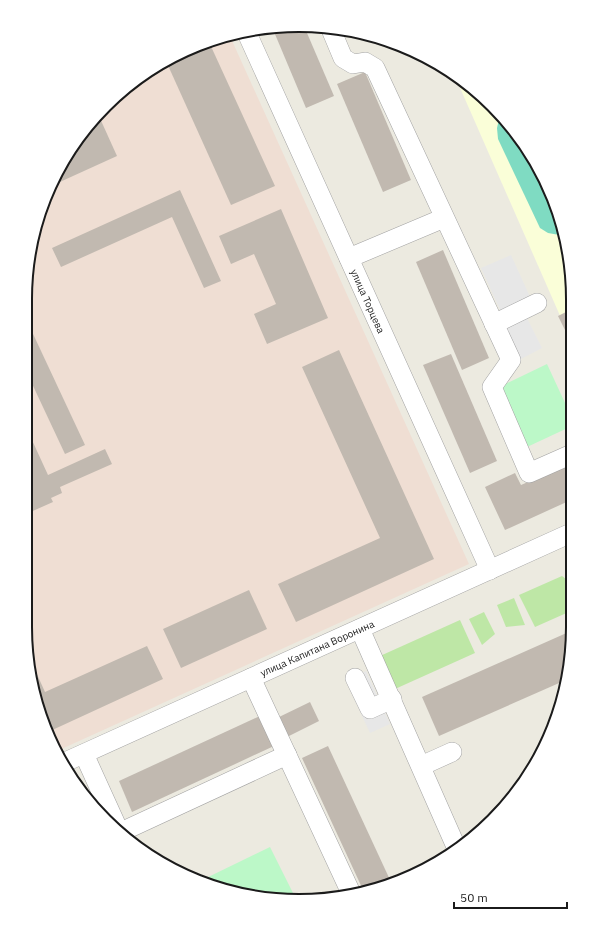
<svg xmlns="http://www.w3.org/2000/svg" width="598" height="926" font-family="'IBM Plex Sans',sans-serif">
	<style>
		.education { fill: #fafed8 }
		.military { fill: #efded3 }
		.grass { fill: #bee7a6 }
		.park { fill: #bcf8c8 }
		.pitch { fill: #7fdbc2 }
		.parking { fill: #e7e7e7 }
		.building { fill: #c1b9b0 }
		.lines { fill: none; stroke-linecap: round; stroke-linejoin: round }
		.minor-casing { stroke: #a2a2a2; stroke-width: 20 }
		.minor { stroke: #fff; stroke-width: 19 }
		.labels { text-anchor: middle; stroke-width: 4; stroke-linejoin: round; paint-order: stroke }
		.street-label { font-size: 10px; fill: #1b1b1b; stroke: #fff }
		.rim { fill: none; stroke: #1b1b1b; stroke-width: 2 }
	</style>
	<rect width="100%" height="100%" fill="#eceae0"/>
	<!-- education -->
	<polygon class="education" points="454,74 479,93 516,132 545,178 564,228 572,281 572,343"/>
	<!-- military -->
	<polygon class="military" points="229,34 469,564 57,751 39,715 25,627 27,263 46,194 93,119 132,82 178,53"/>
	<!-- grass -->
	<g class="grass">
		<polygon points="562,576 571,583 571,611 535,627 519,595"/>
		<polygon points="514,598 525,625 506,627 497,605"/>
		<polygon points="484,612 495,634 482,645 469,619"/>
		<polygon points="460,620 475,653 395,689 380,656"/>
	</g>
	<!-- park -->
	<g class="park">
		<polygon points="547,364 572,418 572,426 527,447 499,387"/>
		<path d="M270,847L296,899C272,901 221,892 200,881Z"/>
	</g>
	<!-- pitch -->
	<polygon class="pitch" points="500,115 516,132 545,178 564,228 565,236 548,233 540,228 498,139 497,128"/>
	<!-- parking -->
	<g class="parking">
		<polygon points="511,255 531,299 501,312 481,268"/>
		<polygon points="525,314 542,348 519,360 502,325"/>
		<polygon points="366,671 390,724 370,733 346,681"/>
	</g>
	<!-- building -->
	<g class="building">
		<polygon points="281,26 304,26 334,96 306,108 272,27"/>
		<polygon points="209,42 275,186 231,205 166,61 178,53"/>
		<polygon points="365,72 411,180 383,192 337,84"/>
		<polygon points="98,114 117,156 51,186 93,119"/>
		<polygon points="180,190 221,281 204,288 172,217 61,267 52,248"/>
		<polygon points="281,209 328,318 267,344 254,314 276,304 254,254 231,264 219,236"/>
		<polygon points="443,250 489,358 462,370 416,262"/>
		<polygon points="566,312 572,326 565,330 558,316"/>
		<polygon points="27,321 85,445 65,454 27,373"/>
		<polygon points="339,350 434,559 296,622 278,584 380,538 302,367"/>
		<polygon points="451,354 497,461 470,473 423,365"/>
		<polygon points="26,427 48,475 105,449 112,464 60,487 62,493 51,498 53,502 26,514"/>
		<polygon points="572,463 571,500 505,530 485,487 515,473 521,485"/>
		<polygon points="249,590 267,629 181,668 163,629"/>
		<polygon points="571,631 571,663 566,680 439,736 422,697"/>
		<polygon points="147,646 163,679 48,732 39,715 31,661 45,692"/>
		<polygon points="310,702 319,721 287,737 277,718"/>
		<polygon points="260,716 274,746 132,812 119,781"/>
		<polygon points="328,746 391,882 370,892 364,892 302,758"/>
	</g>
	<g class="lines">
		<defs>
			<g id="minor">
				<polyline points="330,27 343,58 353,64 365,62 375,68 511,360 492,387 529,473 572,454"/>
				<polyline points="246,31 490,570"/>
				<polyline points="349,258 444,218"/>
				<polyline points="494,324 537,303"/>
				<polyline points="360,629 457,849"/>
				<polyline points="251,678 351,893"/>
				<polyline points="355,678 370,709 392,699"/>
				<polyline points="84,754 118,829"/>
				<polyline points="63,763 571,533"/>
				<polyline points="421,766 452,752"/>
				<polyline points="121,832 287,755"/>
			</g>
		</defs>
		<!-- minor casing -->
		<use href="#minor" class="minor-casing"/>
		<!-- minor -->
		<use href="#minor" class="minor"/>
	</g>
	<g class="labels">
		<!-- street labels -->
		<g class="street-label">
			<text transform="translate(368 301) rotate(66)" y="4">улица Торцева</text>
			<text transform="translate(317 648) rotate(-24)" y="4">улица Капитана Воронина</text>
		</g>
	</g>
	<!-- crop -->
	<path d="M0 0H598V926H0ZM299 32H299A267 267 0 0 1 566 299V627A267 267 0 0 1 299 894H299A267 267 0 0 1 32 627V299A267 267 0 0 1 299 32Z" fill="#fff" fill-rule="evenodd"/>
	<path class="rim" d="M299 32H299A267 267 0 0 1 566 299V627A267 267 0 0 1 299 894H299A267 267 0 0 1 32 627V299A267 267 0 0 1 299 32Z"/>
	<!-- scale -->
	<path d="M454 902v6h113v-6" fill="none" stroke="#1b1b1b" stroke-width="2"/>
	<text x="460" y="902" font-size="12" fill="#1b1b1b" stroke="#ffffff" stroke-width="3" paint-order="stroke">50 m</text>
</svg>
